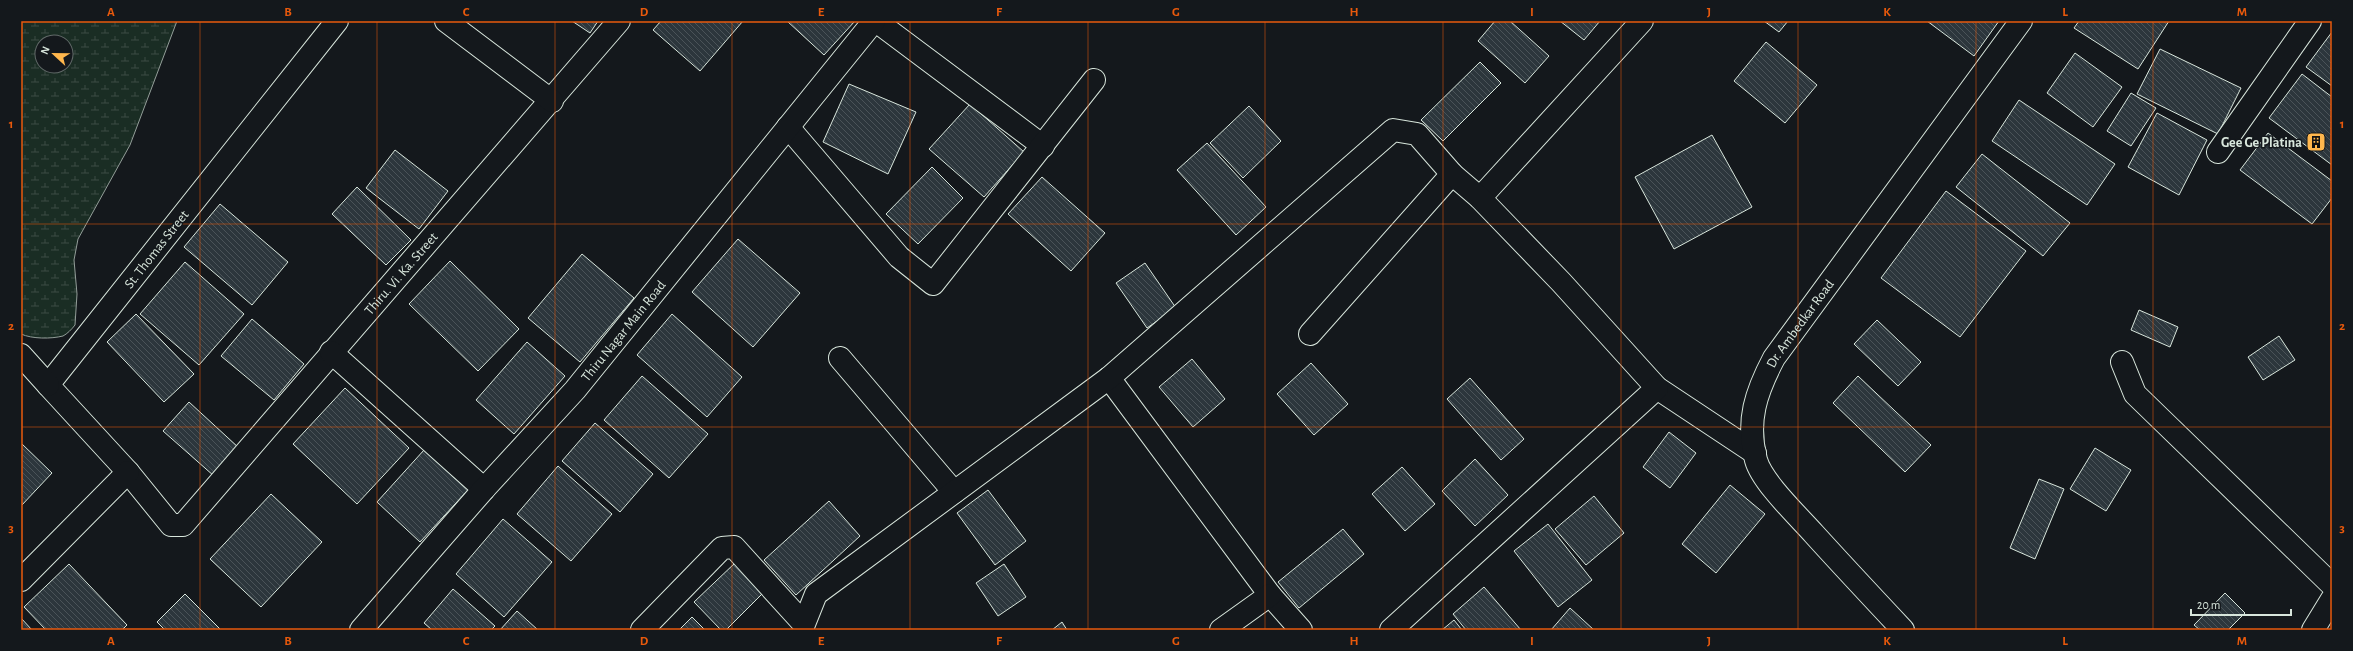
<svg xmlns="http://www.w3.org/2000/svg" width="2353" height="651" font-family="'Alegreya Sans',sans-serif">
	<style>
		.wetland { fill: url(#wetland-marsh); stroke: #939e99; fill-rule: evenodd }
		.building { fill: url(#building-back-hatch); stroke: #d8e6dc }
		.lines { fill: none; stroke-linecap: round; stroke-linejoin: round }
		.minor-casing { stroke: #d8e6dc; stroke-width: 24 }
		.minor { stroke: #14181c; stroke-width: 22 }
		.grid { fill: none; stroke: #e8590c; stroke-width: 1; stroke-opacity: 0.55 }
		.labels { text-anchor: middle; stroke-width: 3; stroke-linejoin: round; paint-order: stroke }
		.poi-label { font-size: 14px; font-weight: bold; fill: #d8e6dc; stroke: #14181c; text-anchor: end }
		.street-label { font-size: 14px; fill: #d8e6dc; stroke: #14181c }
		.neatline { fill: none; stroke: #e8590c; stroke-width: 1.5 }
		.grid-label { font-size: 13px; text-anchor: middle; font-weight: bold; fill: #e8590c }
	</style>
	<defs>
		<pattern id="wetland-marsh" width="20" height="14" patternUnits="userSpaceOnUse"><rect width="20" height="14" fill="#1a2d24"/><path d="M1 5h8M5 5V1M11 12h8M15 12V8" fill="none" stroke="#3b4b43"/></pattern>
		<pattern id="building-back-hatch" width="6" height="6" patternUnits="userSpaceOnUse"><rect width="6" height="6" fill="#2c363c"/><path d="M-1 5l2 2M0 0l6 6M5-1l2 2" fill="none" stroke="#4a5358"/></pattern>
	</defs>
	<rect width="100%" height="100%" fill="#14181c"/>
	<!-- wetland -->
	<path class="wetland" d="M21,21H177L130,145L78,239L74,260L77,294L75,325C72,329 67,334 63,336C51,339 32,339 21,334ZM42,42H66V66H42Z"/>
	<!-- building -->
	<g class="building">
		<polygon points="572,21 598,21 590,33"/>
		<polygon points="661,21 743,21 700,71 653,30"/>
		<polygon points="787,21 855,21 824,55"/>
		<polygon points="1495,21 1510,21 1549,56 1525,83 1478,41"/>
		<polygon points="1560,21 1600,21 1584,40"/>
		<polygon points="1764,21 1788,21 1779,32"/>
		<polygon points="1927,21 1999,21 1974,56"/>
		<polygon points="2079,21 2169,21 2138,69 2074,28"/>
		<polygon points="2332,32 2332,86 2306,67"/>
		<polygon points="1766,42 1817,85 1785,123 1734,81"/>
		<polygon points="2160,49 2241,88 2218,134 2137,94"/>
		<polygon points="2075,53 2122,87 2093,127 2047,93"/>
		<polygon points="1480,62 1501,83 1443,141 1421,120"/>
		<polygon points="2302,74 2332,97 2332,165 2269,118"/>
		<polygon points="849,84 916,112 888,174 823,142"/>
		<polygon points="2131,93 2156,108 2131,146 2107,131"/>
		<polygon points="2019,100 2115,164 2087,205 1992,141"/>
		<polygon points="970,104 1024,152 984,197 929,149"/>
		<polygon points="1249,106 1281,141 1243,178 1210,143"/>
		<polygon points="2157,113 2207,140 2179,195 2128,167"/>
		<polygon points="2268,133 2332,181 2332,198 2312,224 2240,170"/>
		<polygon points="1712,135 1752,207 1674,249 1635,177"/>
		<polygon points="1207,143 1266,207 1236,235 1177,170"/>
		<polygon points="395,150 448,191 419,229 366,188"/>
		<polygon points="1982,154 2070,223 2043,256 1956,187"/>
		<polygon points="932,167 963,198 918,244 886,214"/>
		<polygon points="1042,177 1105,233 1071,271 1008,214"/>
		<polygon points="357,187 411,240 386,265 332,214"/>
		<polygon points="1946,191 2026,251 1960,337 1881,278"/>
		<polygon points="220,204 288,262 252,305 184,247"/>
		<polygon points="738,239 800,293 753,347 692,292"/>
		<polygon points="582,254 634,298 580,362 528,318"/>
		<polygon points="450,261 519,329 478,371 409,304"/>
		<polygon points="185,262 244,314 199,365 140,314"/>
		<polygon points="1145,263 1176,308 1147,328 1116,283"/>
		<polygon points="2139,310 2178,327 2170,347 2131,330"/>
		<polygon points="136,314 194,374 164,402 107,342"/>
		<polygon points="672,314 742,377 707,417 637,355"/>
		<polygon points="252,319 304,364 274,400 221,356"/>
		<polygon points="1877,320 1921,362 1898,386 1854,344"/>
		<polygon points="2279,336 2295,360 2263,380 2248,357"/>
		<polygon points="527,342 565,376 514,434 476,400"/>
		<polygon points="1192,359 1225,399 1193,427 1159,387"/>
		<polygon points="1311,363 1348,404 1314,435 1277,394"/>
		<polygon points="642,376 708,434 669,478 604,420"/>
		<polygon points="1858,376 1931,445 1905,472 1833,403"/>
		<polygon points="1470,378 1524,439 1501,460 1447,399"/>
		<polygon points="345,388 409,448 357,504 293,444"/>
		<polygon points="189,402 239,448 214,476 163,431"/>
		<polygon points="595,423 653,474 620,512 562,461"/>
		<polygon points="1669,432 1696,453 1670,488 1643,467"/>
		<polygon points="21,443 52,473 21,506"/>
		<polygon points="2095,448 2131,470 2106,511 2070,489"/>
		<polygon points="424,450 468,490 420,542 377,502"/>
		<polygon points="1475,459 1508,495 1475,526 1442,491"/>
		<polygon points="558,466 612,514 571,561 517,514"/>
		<polygon points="1402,467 1435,504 1405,531 1372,494"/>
		<polygon points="2039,479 2064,489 2035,559 2010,548"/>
		<polygon points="1730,485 1765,514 1716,573 1682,544"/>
		<polygon points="988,490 1026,541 995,565 957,513"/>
		<polygon points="271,494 322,542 261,607 210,559"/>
		<polygon points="1594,496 1624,533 1586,565 1555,529"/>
		<polygon points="829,501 860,536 796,595 764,560"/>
		<polygon points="503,519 552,562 504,617 456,574"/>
		<polygon points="1548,524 1592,580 1558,607 1514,551"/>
		<polygon points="1343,529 1364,554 1299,608 1278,582"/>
		<polygon points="736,562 765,591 726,630 721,630 694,602"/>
		<polygon points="69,564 127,625 122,630 46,630 24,607"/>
		<polygon points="1004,564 1026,597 998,616 976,583"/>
		<polygon points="1484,587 1521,630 1466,630 1453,614"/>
		<polygon points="453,589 495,626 491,630 432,630 424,623"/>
		<polygon points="2225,593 2245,613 2228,630 2200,630 2194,625"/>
		<polygon points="185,594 221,630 165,630 157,622"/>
		<polygon points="1570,608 1594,630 1551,630"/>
		<polygon points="517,611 538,630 500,630"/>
		<polygon points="692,617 705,630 679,630"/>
		<polygon points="21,618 32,630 21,630"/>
		<polygon points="1454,620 1462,630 1442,630"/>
		<polygon points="1062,622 1067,630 1052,630"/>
	</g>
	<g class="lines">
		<defs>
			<g id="minor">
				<path id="s1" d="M337,21L48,385L128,472L171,525H183L619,21"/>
				<polyline points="446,21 552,101"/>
				<polyline points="876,21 1043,146"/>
				<polyline points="788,127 899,257 933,284 1094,80"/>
				<polyline points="2218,152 2310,21"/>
				<polyline points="1480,198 1642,21"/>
				<polyline points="1310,334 1452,174"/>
				<polyline points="331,352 484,489"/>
				<polyline points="21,355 48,385"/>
				<polyline points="840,358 954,492"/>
				<polyline points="2122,362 2135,394 2332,585"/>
				<polyline points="1109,378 1270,595 1301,630"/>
				<polyline points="21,580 128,472"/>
				<path id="s2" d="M361,630L484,489L575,390L874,21"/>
				<polyline points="642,630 722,548 734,547 804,624 816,594 1109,378 1393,130 1417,134 1452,174 1480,198 1561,282 1657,388 1755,453"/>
				<polyline points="1221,630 1270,595"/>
				<polyline points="1391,630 1657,388"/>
				<path id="s3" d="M1903,630C1873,598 1843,566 1814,534C1798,516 1762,482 1756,460C1746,421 1756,392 1774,358L2021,21"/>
				<polyline points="2313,630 2332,599"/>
			</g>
		</defs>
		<!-- minor casing -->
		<use href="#minor" class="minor-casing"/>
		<!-- minor -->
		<use href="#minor" class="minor"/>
	</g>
	<!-- grid -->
	<path class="grid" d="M200,21V630M377,21V630M555,21V630M732,21V630M910,21V630M1088,21V630M1265,21V630M1443,21V630M1621,21V630M1798,21V630M1976,21V630M2153,21V630M21,224H2332M21,427H2332"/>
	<!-- icons -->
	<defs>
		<symbol id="building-square" viewBox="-11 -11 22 22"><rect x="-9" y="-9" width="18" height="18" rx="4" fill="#ffb74d" stroke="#14181c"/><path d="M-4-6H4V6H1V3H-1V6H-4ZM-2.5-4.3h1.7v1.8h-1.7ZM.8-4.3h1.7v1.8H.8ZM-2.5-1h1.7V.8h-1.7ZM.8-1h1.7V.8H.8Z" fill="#111"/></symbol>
	</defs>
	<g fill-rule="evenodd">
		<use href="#building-square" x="2305" y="131" width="22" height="22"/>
	</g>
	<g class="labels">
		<!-- poi labels -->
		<g class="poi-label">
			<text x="2302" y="147">Gee Ge Platina</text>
		</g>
		<!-- street labels -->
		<g class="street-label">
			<text transform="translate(156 249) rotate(-52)" y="5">St. Thomas Street</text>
			<text dy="5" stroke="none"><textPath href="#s1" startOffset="996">Thiru. Vi. Ka. Street</textPath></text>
			<text dy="5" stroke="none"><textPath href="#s3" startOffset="375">Dr. Ambedkar Road</textPath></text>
			<text dy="5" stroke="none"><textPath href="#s2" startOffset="398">Thiru Nagar Main Road</textPath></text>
		</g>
	</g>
	<!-- border -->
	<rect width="2353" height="651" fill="none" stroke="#14181c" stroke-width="44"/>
	<!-- north arrow -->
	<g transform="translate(54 54) rotate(292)"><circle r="19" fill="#14181c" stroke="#626a69"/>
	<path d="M0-3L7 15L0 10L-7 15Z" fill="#ffb74d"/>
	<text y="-6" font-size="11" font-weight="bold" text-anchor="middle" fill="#d8e6dc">N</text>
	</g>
	<!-- scale -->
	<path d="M2191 609v6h100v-6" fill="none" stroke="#d8e6dc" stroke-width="2"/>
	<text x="2197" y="609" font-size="12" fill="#d8e6dc" stroke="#14181c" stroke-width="3" paint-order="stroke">20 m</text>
	<rect x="22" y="22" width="2309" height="607" class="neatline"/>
	<g class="grid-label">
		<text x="111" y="16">A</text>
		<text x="288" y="16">B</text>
		<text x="466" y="16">C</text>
		<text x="644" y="16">D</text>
		<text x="821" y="16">E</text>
		<text x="999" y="16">F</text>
		<text x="1176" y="16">G</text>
		<text x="1354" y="16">H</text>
		<text x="1532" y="16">I</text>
		<text x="1709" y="16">J</text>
		<text x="1887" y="16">K</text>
		<text x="2065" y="16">L</text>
		<text x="2242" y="16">M</text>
		<text x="11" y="128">1</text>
		<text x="2342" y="128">1</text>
		<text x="11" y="330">2</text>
		<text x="2342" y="330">2</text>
		<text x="11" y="532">3</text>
		<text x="2342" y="532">3</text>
		<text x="111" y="645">A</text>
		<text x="288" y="645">B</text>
		<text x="466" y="645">C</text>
		<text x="644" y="645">D</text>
		<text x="821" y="645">E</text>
		<text x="999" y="645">F</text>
		<text x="1176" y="645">G</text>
		<text x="1354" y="645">H</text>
		<text x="1532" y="645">I</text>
		<text x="1709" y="645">J</text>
		<text x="1887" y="645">K</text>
		<text x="2065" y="645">L</text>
		<text x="2242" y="645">M</text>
	</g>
</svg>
